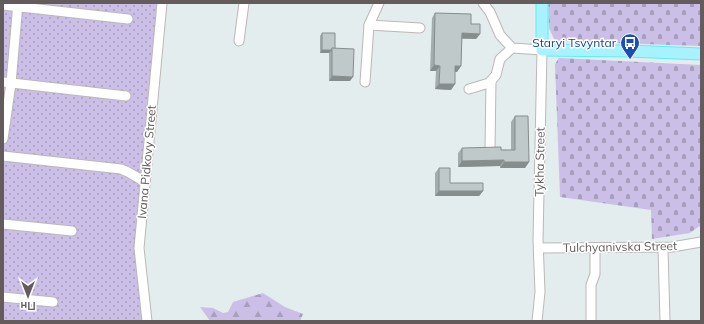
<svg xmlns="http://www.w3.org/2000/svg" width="704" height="324" font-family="Mulish,sans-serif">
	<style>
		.forest { fill: url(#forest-firs) }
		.cemetery { fill: url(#cemetery-stones) }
		.garden { fill: url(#garden-dots) }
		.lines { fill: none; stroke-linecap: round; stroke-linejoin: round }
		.minor-casing { stroke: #beb6b7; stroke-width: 11 }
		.major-casing { stroke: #56f1f5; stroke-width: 13 }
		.minor { stroke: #fff; stroke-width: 9 }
		.major { stroke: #a8f2ff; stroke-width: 11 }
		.wall { fill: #a4adae }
		.shaded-wall { fill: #868d8d }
		.building { fill: #bfc9ca; stroke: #868d8d }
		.labels { text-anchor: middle; stroke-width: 3; stroke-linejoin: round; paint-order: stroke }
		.transit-label { font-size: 12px; fill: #164399; stroke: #fff; text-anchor: end }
		.street-label { font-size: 12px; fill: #645b5d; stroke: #fff }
	</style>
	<defs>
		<pattern id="forest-firs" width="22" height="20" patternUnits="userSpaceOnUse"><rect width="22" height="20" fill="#cbbfe7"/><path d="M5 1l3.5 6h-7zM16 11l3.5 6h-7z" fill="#a89ebe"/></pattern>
		<pattern id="cemetery-stones" width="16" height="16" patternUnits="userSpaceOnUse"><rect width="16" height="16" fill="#cbbfe7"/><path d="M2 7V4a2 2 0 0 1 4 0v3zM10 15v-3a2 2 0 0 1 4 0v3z" fill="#a89ebe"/></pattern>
		<pattern id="garden-dots" width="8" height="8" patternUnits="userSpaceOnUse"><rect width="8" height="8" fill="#cbbfe7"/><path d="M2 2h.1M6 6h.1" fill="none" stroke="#a89ebe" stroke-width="1.8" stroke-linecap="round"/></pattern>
	</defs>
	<rect width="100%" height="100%" fill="#e3edee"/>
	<!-- forest -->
	<polygon class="forest" points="263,293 285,307 303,314 300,321 210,321 200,307 213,308 223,313 228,312 233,302"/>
	<!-- cemetery -->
	<g class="cemetery">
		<polygon points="548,3 701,3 701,46 555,41 549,28"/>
		<polygon points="559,58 701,65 701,225 690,233 652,239 651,210 560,197 555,64"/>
	</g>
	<!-- garden -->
	<polygon class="garden" points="3,3 159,3 135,246 144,321 3,321"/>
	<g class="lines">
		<defs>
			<g id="minor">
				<polyline points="483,3 490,12 500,35 512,48 542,50 538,240 540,292 537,321"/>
				<polyline points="3,5 128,19"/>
				<polyline points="369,25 420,28"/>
				<polyline points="239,41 244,3"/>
				<polyline points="3,82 126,96"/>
				<polyline points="365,82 369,25 379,3"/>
				<polyline points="469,89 489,83 496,75 500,59 512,48"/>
				<polyline points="3,139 11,83 18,3"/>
				<polyline points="490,148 491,81"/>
				<polyline points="3,156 121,169 128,172 145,182"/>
				<polyline points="3,224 72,231"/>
				<polyline points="539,248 672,247 701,242"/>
				<polyline points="663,248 665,321"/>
				<polyline points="3,297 53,302"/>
				<polyline points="147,321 139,248 162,3"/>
				<polyline points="591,321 591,285 595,274 595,248"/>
			</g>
			<polyline id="major" points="542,3 542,50 628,51 701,54"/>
		</defs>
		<!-- minor casing -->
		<use href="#minor" class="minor-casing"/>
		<!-- major casing -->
		<use href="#major" class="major-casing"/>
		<!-- minor -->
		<use href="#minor" class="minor"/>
		<!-- major -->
		<use href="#major" class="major"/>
	</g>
	<!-- wall -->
	<g class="wall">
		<polygon points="435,13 471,24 480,34 476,39 462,39 461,66 457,72 455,72 455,84 451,90 435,89 436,71 430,71 432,18"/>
		<polygon points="322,33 335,49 350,81 329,81 329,53 320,53 320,36"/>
		<polygon points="515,116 529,162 525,168 500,168 500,166 458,167 458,153 462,148 511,150 511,122"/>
		<polygon points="439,168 450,183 483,191 479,196 435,196 435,173"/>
	</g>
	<!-- shaded-wall -->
	<g class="shaded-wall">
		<polygon points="462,33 480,34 476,39 458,38"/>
		<polygon points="322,50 332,50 329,53 320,53"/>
		<polygon points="434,65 440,66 436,71 430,71"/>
		<polygon points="455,66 461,66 457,72 452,71"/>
		<polygon points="332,76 353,77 350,81 329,81"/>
		<polygon points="439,84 455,84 451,90 435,89"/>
		<polygon points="504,160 500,166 458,167 462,161"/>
		<polygon points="504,162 529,162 525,168 500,168"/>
		<polygon points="439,191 483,191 479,196 435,196"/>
	</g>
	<!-- building -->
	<g class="building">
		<polygon points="435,13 471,14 471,24 480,24 480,34 462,33 461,66 455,66 455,84 439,84 440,66 434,65"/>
		<polygon points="322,33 335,33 335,49 332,48 332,50 322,50"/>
		<polygon points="332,48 354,49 353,77 332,76"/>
		<polygon points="515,116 528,116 529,162 504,162 504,160 462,161 462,148 501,147 501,150 515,150"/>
		<polygon points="439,168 450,168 450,183 483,183 483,191 439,191"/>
	</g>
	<!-- icons -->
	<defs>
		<symbol id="bus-pin" viewBox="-11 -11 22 30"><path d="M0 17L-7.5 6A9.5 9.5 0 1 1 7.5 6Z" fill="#1a4fb4" stroke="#fff"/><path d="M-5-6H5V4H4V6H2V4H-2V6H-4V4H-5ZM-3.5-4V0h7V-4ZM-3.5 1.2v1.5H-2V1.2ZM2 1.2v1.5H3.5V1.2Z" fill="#fff"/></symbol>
	</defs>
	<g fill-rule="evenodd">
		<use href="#bus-pin" x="619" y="32" width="22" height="30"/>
	</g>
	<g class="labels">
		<!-- transit labels -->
		<g class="transit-label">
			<text x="616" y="47">Staryi Tsvyntar</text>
		</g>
		<!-- street labels -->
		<g class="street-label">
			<text transform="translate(147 162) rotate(-85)" y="4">Ivana Pidkovy Street</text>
			<text transform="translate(540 162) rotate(-89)" y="4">Tykha Street</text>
			<text transform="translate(620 247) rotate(-1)" y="4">Tulchyanivska Street</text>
		</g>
	</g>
	<!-- border -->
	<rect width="704" height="324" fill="none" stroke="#645b5d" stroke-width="8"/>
	<!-- north arrow -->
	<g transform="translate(28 296) rotate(180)" stroke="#ffffff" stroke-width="3" paint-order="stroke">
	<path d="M0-3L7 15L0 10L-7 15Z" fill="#645b5d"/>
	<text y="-6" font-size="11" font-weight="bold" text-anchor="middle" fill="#645b5d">Пн</text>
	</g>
</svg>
